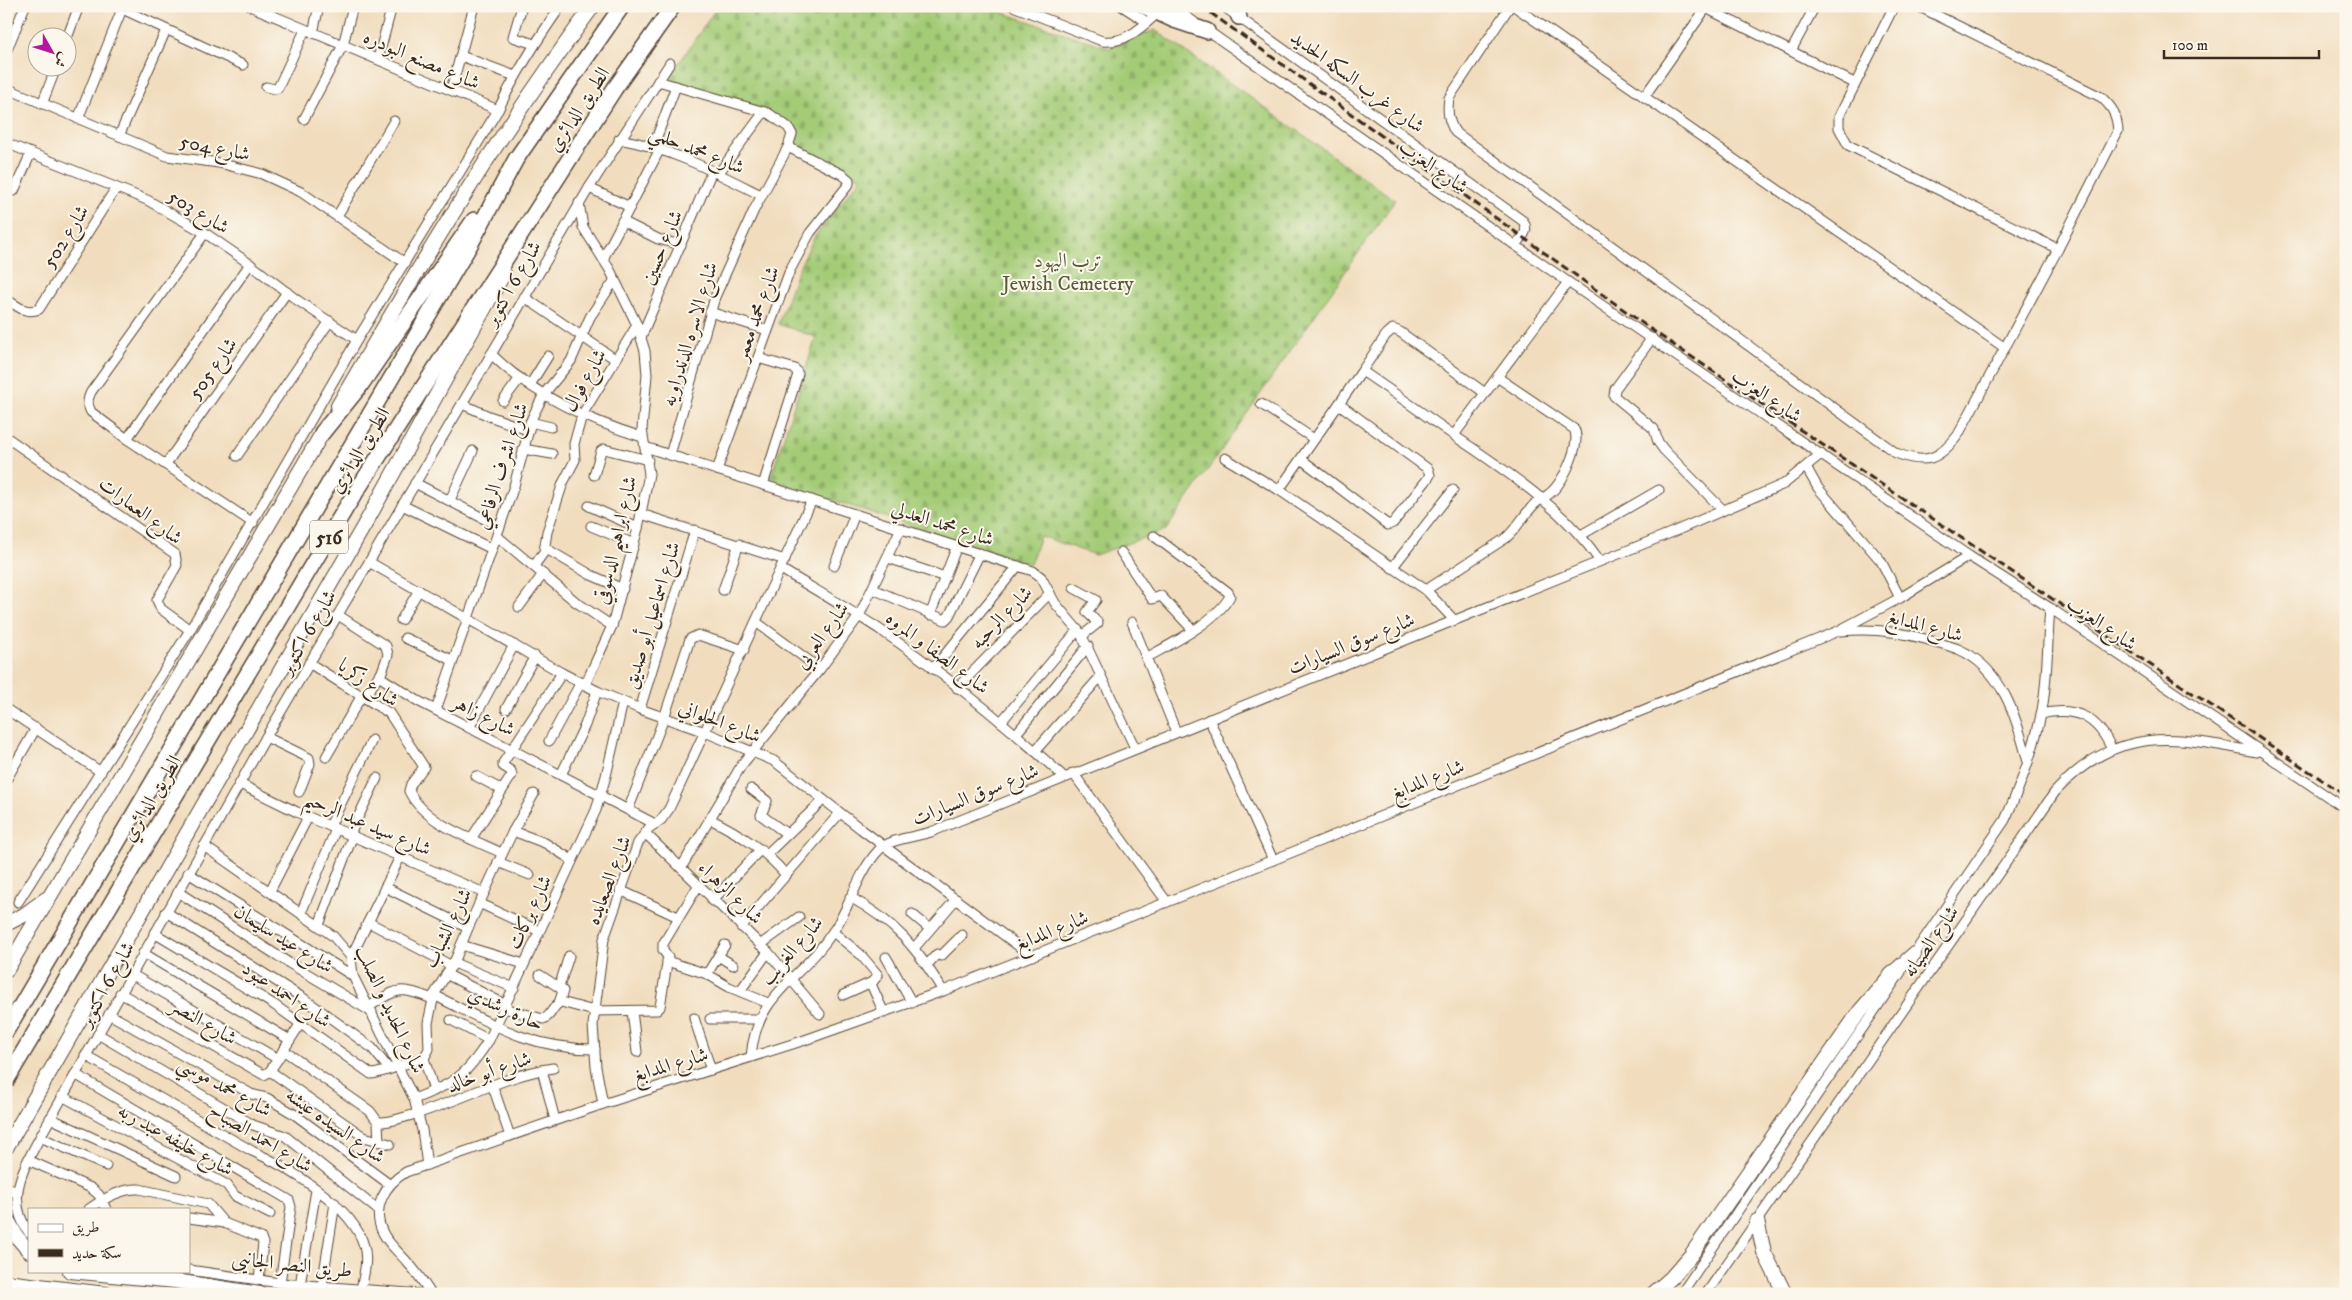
<svg xmlns="http://www.w3.org/2000/svg" width="2352" height="1300" font-family="'IM FELL DW Pica',Amiri,serif">
	<style>
		.cemetery { fill: url(#cemetery-stones); stroke: #707b4a }
		.lines { fill: none; stroke-linecap: round; stroke-linejoin: round }
		.minor-casing { stroke: #564536; stroke-width: 11 }
		.trunk-casing { stroke: #564536; stroke-width: 16 }
		.motorway-casing { stroke: #564536; stroke-width: 18 }
		.minor { stroke: #fff; stroke-width: 9 }
		.trunk { stroke: #fff; stroke-width: 14 }
		.motorway { stroke: #fff; stroke-width: 15 }
		.rail { stroke: #3b2a1e; stroke-width: 3; stroke-dasharray: 8 4; stroke-linecap: butt }
		.labels { text-anchor: middle; stroke-width: 4; stroke-linejoin: round; paint-order: stroke }
		.shield { fill: #fbf7ec; stroke: #75685c; stroke-width: 1 }
		.shield-label { font-size: 19px; font-weight: bold; fill: #3b2a1e }
		.street-label { font-size: 20px; fill: #3b2a1e; stroke: #fbf7ec }
		.park-label { font-size: 20px; fill: #5a5b39; stroke: #fbf7ec }
	</style>
	<defs>
		<pattern id="cemetery-stones" width="16" height="16" patternUnits="userSpaceOnUse" patternTransform="scale(1.25)"><rect width="16" height="16" fill="#a4cc77"/><path d="M2 7V4a2 2 0 0 1 4 0v3zM10 15v-3a2 2 0 0 1 4 0v3z" fill="#8eaf66"/></pattern>
	</defs>
	<rect width="100%" height="100%" fill="#fbf7ec"/>
	<filter id="ink" filterUnits="userSpaceOnUse"><feTurbulence type="fractalNoise" baseFrequency=".02" numOctaves="2"/><feDisplacementMap in="SourceGraphic" scale="10" xChannelSelector="R" yChannelSelector="G"/><feConvolveMatrix kernelMatrix="1 2 1 2 8 2 1 2 1" color-interpolation-filters="sRGB"/></filter>
	<filter id="wash" filterUnits="userSpaceOnUse"><feTurbulence type="fractalNoise" baseFrequency=".0096" numOctaves="4" result="noise"/><feDisplacementMap in="SourceGraphic" scale="20" xChannelSelector="R" yChannelSelector="G"/><feGaussianBlur stdDeviation="1.12" result="paint"/><feColorMatrix in="noise" values="0 0 0 0 0 0 0 0 0 0 0 0 0 0 0 0 0 1.4 0 .05"/><feComposite in="paint" operator="in"/></filter>
	<g filter="url(#wash)">
		<rect width="100%" height="100%" fill="#f1ddbe"/>
		<!-- cemetery -->
		<polygon class="cemetery" points="718,6 982,6 1110,48 1155,30 1395,200 1166,530 1095,555 1040,536 1030,564 770,480 816,337 778,324 797,272 815,236 861,178 796,144 799,130 765,110 668,79"/>
	</g>
	<g filter="url(#ink)">
		<g class="lines">
			<defs>
				<g id="minor">
					<polyline points="116,6 243,65"/>
					<polyline points="250,6 498,110"/>
					<polyline points="522,6 513,37 534,44"/>
					<path d="M1013,6L1102,41C1126,44 1142,27 1160,11"/>
					<polyline points="1122,6 1147,22"/>
					<polyline points="1171,6 1194,22"/>
					<path d="M1223,6L1523,221C1530,231 1522,237 1516,245"/>
					<path d="M1510,6L1449,98C1447,111 1448,120 1455,132L1896,453C1925,465 1939,460 1958,435L2058,249L2118,131C2117,115 2113,108 2101,97L1918,6"/>
					<polyline points="1514,6 2005,348"/>
					<polyline points="1702,6 1854,83"/>
					<polyline points="1894,6 1839,117 1839,128 1848,145 2058,249"/>
					<polyline points="1205,29 1568,282 1969,556 2050,608 2346,809"/>
					<polyline points="313,33 319,6"/>
					<polyline points="67,38 79,6"/>
					<polyline points="1791,51 1815,6"/>
					<polyline points="6,52 25,6"/>
					<polyline points="461,56 515,76"/>
					<polyline points="378,59 392,6"/>
					<polyline points="658,81 768,113 788,127 792,134 788,147 754,210 715,297 670,455"/>
					<polyline points="266,87 275,89 278,88 305,30"/>
					<polyline points="6,88 167,156 219,163 262,174 301,192 405,263"/>
					<polyline points="451,90 474,6"/>
					<polyline points="1644,97 1706,8"/>
					<polyline points="42,104 56,68"/>
					<polyline points="78,119 122,9"/>
					<polyline points="304,119 343,45 353,6"/>
					<polyline points="119,136 166,30"/>
					<path d="M619,139C670,148 715,172 761,195"/>
					<polyline points="6,143 147,200 205,233 250,264 297,300 357,340"/>
					<polyline points="653,147 676,86"/>
					<polyline points="718,174 764,112"/>
					<polyline points="589,188 630,207"/>
					<polyline points="14,191 31,153"/>
					<polyline points="579,203 583,227 610,270 637,325 645,351 647,375 642,429 649,474 638,528 612,626 585,685"/>
					<polyline points="337,216 394,121"/>
					<polyline points="622,221 658,239 681,245"/>
					<path d="M205,233L91,392C87,400 87,404 91,412L127,439L253,523"/>
					<polyline points="603,259 660,149"/>
					<polyline points="524,297 615,359"/>
					<path d="M6,299C18,307 26,314 39,309L116,188"/>
					<polyline points="710,312 767,330"/>
					<polyline points="641,337 712,171"/>
					<polyline points="1652,338 1615,389 1614,396 1654,429 1658,442 1664,450 1723,510"/>
					<path d="M491,354C533,395 587,420 642,437"/>
					<polyline points="758,358 795,369 798,374 763,485"/>
					<polyline points="1362,371 1386,335 1393,329 1400,332 1485,393"/>
					<polyline points="530,385 548,356"/>
					<polyline points="503,401 520,378"/>
					<polyline points="462,404 489,416 528,430"/>
					<polyline points="1261,404 1314,439"/>
					<polyline points="530,422 551,427"/>
					<polyline points="1454,435 1568,282"/>
					<polyline points="6,437 175,554 177,565 157,600 161,609 190,630"/>
					<polyline points="127,439 250,264"/>
					<polyline points="645,447 1033,571 1041,577 1055,603 1081,634 1135,748"/>
					<polyline points="523,449 552,454"/>
					<polyline points="237,456 330,321"/>
					<path d="M1225,458L1279,490L1362,371C1396,394 1429,418 1462,441C1513,476 1565,510 1600,561"/>
					<polyline points="1301,459 1388,525 1393,523 1426,481 1430,475 1428,469 1339,404"/>
					<polyline points="166,464 287,292"/>
					<polyline points="1806,467 1818,488 1881,561 1900,598"/>
					<polyline points="717,470 790,270 810,233 849,184 849,180 843,175 788,147"/>
					<polyline points="594,475 601,451 604,449 648,460"/>
					<polyline points="415,483 500,527"/>
					<polyline points="1279,490 1426,590 1454,620"/>
					<polyline points="450,500 473,451"/>
					<polyline points="402,505 492,549"/>
					<polyline points="589,506 638,528"/>
					<polyline points="641,514 785,560"/>
					<polyline points="591,526 634,544"/>
					<polyline points="1581,535 1659,490"/>
					<polyline points="497,536 576,602 612,626"/>
					<polyline points="545,548 591,575 623,589"/>
					<polyline points="1121,552 1152,599 1161,596 1193,630"/>
					<polyline points="888,558 945,577"/>
					<polyline points="369,562 562,673 597,691 640,709 705,732 774,761 861,829 1032,956"/>
					<polyline points="534,566 544,552 547,532 563,483 575,460 574,444 582,415 637,325"/>
					<polyline points="834,566 855,514"/>
					<polyline points="1392,568 1453,490"/>
					<path d="M781,569C815,590 849,609 882,631C946,675 1007,725 1064,777"/>
					<polyline points="1074,588 1096,600 1087,612 1098,623 1082,636"/>
					<polyline points="873,589 945,620 949,616 980,553"/>
					<polyline points="723,590 739,544"/>
					<path d="M1426,590L1506,538C1516,529 1522,518 1531,508C1536,501 1543,499 1549,494C1563,484 1582,443 1574,429L1497,377"/>
					<polyline points="519,607 543,574"/>
					<polyline points="338,615 386,646 388,655 380,677 418,701 655,824"/>
					<polyline points="930,615 957,546"/>
					<polyline points="401,620 419,590"/>
					<polyline points="756,622 820,669"/>
					<polyline points="1132,622 1176,732"/>
					<path d="M1841,631C1870,628 1897,631 1925,639C1935,642 1947,645 1958,649C2003,668 2017,719 2028,762"/>
					<polyline points="405,638 452,660"/>
					<path d="M1146,658C1171,644 1216,622 1230,596L1228,592L1154,536"/>
					<path d="M309,663L389,713L424,767L411,784L409,791C424,823 472,839 502,853"/>
					<polyline points="933,669 1018,566"/>
					<polyline points="957,688 1050,593"/>
					<polyline points="365,697 379,675"/>
					<polyline points="6,709 101,772"/>
					<polyline points="506,709 535,656"/>
					<polyline points="640,709 695,530"/>
					<polyline points="436,710 514,486 532,418 544,394 571,361 590,317 614,281"/>
					<path d="M2041,714C2076,706 2098,717 2112,750"/>
					<polyline points="1209,719 1273,860"/>
					<polyline points="1001,722 1078,630"/>
					<polyline points="469,728 514,645"/>
					<polyline points="1016,734 1088,646"/>
					<polyline points="266,737 309,758 310,764 299,792"/>
					<polyline points="549,741 581,682"/>
					<polyline points="1035,751 1101,676"/>
					<polyline points="326,757 362,695"/>
					<polyline points="1073,773 1167,902"/>
					<polyline points="561,775 585,725 597,691"/>
					<polyline points="476,776 502,790"/>
					<polyline points="6,780 36,728"/>
					<polyline points="240,784 297,812 484,893"/>
					<polyline points="751,789 767,801 761,815 787,834"/>
					<polyline points="628,810 664,718 690,639 698,635 744,650"/>
					<path d="M710,819C740,834 764,849 786,875"/>
					<polyline points="330,826 372,740"/>
					<polyline points="513,831 545,843 572,860"/>
					<polyline points="645,833 768,952 820,1014"/>
					<polyline points="350,834 377,778"/>
					<polyline points="471,839 512,775 511,771 503,766 503,763 562,673"/>
					<polyline points="204,846 333,936 351,957 353,976 414,1099 422,1130 427,1165"/>
					<polyline points="767,854 823,800"/>
					<polyline points="498,862 530,875"/>
					<polyline points="681,868 741,766 820,669 859,616 901,528"/>
					<polyline points="188,873 353,976"/>
					<polyline points="385,887 468,928"/>
					<polyline points="620,890 678,917"/>
					<polyline points="270,891 308,817"/>
					<polyline points="178,892 289,963 372,1012"/>
					<path d="M850,897C895,922 917,948 943,991"/>
					<polyline points="712,901 761,849"/>
					<path d="M18,902L190,630L357,340L498,110C516,73 537,40 561,6"/>
					<polyline points="479,903 539,931"/>
					<polyline points="166,912 303,998 372,1048 389,1069"/>
					<polyline points="301,913 336,829"/>
					<polyline points="912,914 930,929"/>
					<polyline points="368,922 452,966"/>
					<polyline points="319,925 353,835"/>
					<polyline points="741,927 840,813"/>
					<polyline points="833,932 860,954 878,975 871,984 884,1013"/>
					<path d="M154,933L273,1004L371,1074C378,1075 411,1061 424,1058L429,1049L428,1023L434,995L456,958L468,928L513,831L534,794"/>
					<polyline points="461,945 524,964"/>
					<polyline points="760,945 799,917"/>
					<polyline points="915,947 956,899"/>
					<polyline points="143,953 290,1040"/>
					<polyline points="718,956 733,965"/>
					<polyline points="351,957 401,855"/>
					<polyline points="886,957 912,1003"/>
					<path d="M1911,958L2005,820C2020,787 2033,752 2041,715C2048,683 2047,642 2050,608"/>
					<polyline points="667,961 707,974 729,987 768,1003"/>
					<polyline points="454,963 514,988"/>
					<polyline points="927,965 937,954 941,956 962,935"/>
					<polyline points="131,974 278,1059"/>
					<polyline points="446,974 506,1005"/>
					<polyline points="707,974 725,945"/>
					<polyline points="540,975 560,988"/>
					<polyline points="740,991 768,952"/>
					<polyline points="120,993 264,1075 270,1071 301,1023"/>
					<path d="M434,995C490,1023 530,1049 595,1049"/>
					<polyline points="843,995 872,982"/>
					<polyline points="559,1003 563,991 559,987 569,956"/>
					<path d="M369,1007C398,987 400,987 433,999"/>
					<path d="M504,1008L543,1019C552,1017 552,1005 561,1002L594,1011L657,1010L660,1007L668,957L663,950V944L698,886"/>
					<polyline points="632,1011 637,1052"/>
					<polyline points="109,1014 251,1094 267,1098 294,1114 389,1184"/>
					<polyline points="694,1018 711,1070"/>
					<polyline points="710,1019 759,1019"/>
					<polyline points="451,1020 489,1040"/>
					<polyline points="98,1034 253,1125 285,1136 378,1210"/>
					<polyline points="283,1050 370,1111 378,1122 379,1142"/>
					<path d="M85,1055L252,1151C288,1167 354,1207 364,1246C368,1260 364,1275 361,1289"/>
					<path d="M751,1057C756,992 802,980 834,930C851,905 857,874 878,851C890,838 916,837 931,832L1673,532L1784,484L1821,454"/>
					<polyline points="424,1058 434,1091"/>
					<polyline points="542,1070 555,1120"/>
					<polyline points="270,1071 364,1137 390,1144"/>
					<polyline points="75,1074 289,1200 291,1207 280,1283"/>
					<polyline points="493,1087 510,1136"/>
					<polyline points="62,1096 227,1185 235,1196 270,1214"/>
					<path d="M414,1099C455,1083 465,1077 489,1040L596,810L606,776L623,702"/>
					<polyline points="603,1104 596,1067 593,1025 604,939 638,843 649,828 661,820 669,809 812,500"/>
					<polyline points="50,1118 176,1176"/>
					<path d="M378,1122C389,1123 401,1118 412,1115C459,1102 504,1075 553,1068"/>
					<polyline points="40,1137 106,1166"/>
					<polyline points="28,1160 91,1188 99,1195 106,1209"/>
					<polyline points="6,1186 16,1193"/>
					<path d="M89,1209C103,1199 121,1188 139,1189L208,1204L224,1223"/>
					<polyline points="189,1218 224,1223 261,1238 263,1243 259,1280"/>
					<path d="M29,1233C5,1199 23,1169 40,1137L266,737L589,188L670,63"/>
					<polyline points="189,1270 280,1283 421,1294"/>
					<polyline points="300,1285 316,1190"/>
					<polyline points="322,1286 335,1203"/>
					<path d="M431,1294C424,1283 417,1272 408,1263C400,1253 389,1245 383,1233C371,1209 384,1185 406,1172L603,1104L802,1041L943,991L1273,860L1836,632L1900,598L1969,556"/>
					<polyline points="1681,1294 1901,972"/>
					<path d="M1706,1294L2055,792C2118,724 2175,736 2256,752"/>
				</g>
				<g id="trunk">
					<path d="M338,406C417,269 499,133 593,6"/>
					<polyline points="6,924 24,915 46,899"/>
					<polyline points="6,971 327,425"/>
					<polyline points="6,1148 369,517 504,273"/>
					<polyline points="6,1217 17,1237 29,1251"/>
					<polyline points="1757,1221 1764,1252 1785,1294"/>
					<polyline points="70,1271 175,1281 260,1294"/>
					<polyline points="6,1282 106,1294"/>
					<polyline points="1653,1294 1671,1278 1691,1255 1860,1011 1891,975 1914,954"/>
				</g>
				<g id="motorway">
					<polyline points="1144,6 1174,20 1207,31"/>
					<polyline points="1235,6 1239,17"/>
					<polyline points="322,433 360,386 474,220"/>
					<polyline points="6,1031 471,243 516,159 622,6"/>
					<polyline points="6,1081 347,506 615,88 673,6"/>
				</g>
			</defs>
			<!-- minor casing -->
			<use href="#minor" class="minor-casing"/>
			<!-- trunk casing -->
			<use href="#trunk" class="trunk-casing"/>
			<!-- motorway casing -->
			<use href="#motorway" class="motorway-casing"/>
			<!-- minor -->
			<use href="#minor" class="minor"/>
			<!-- trunk -->
			<use href="#trunk" class="trunk"/>
			<!-- motorway -->
			<use href="#motorway" class="motorway"/>
			<!-- rail -->
			<polyline class="rail" points="1201,6 1656,333 2346,796"/>
		</g>
	</g>
	<g class="labels">
		<!-- shield labels -->
		<rect class="shield" x="310" y="520.5" width="38" height="33" rx="4"/>
		<g class="shield-label">
			<text x="329" y="544">516</text>
		</g>
		<!-- street labels -->
		<g class="street-label">
			<text transform="translate(422 59) rotate(23)" y="7">شارع مصنع البودره</text>
			<text transform="translate(1358 81) rotate(36)" y="7">شارع غرب السكه الحديد</text>
			<text transform="translate(578 109) rotate(-57)" y="7">الطريق الدائري</text>
			<text transform="translate(215 147) rotate(11)" y="7">شارع 504</text>
			<text transform="translate(697 149) rotate(22)" y="7">شارع محمد حلمي</text>
			<text transform="translate(1434 166) rotate(35)" y="7">شارع العزب</text>
			<text transform="translate(199 211) rotate(31)" y="7">شارع 503</text>
			<text transform="translate(65 236) rotate(-58)" y="7">شارع 502</text>
			<text transform="translate(661 247) rotate(-67)" y="7">شارع حسين</text>
			<text transform="translate(512 283) rotate(-60)" y="7">شارع 6 اكتوبر</text>
			<text transform="translate(756 313) rotate(-70)" y="7">شارع محمد معمر</text>
			<text transform="translate(689 334) rotate(-73)" y="7">شارع الاسره الدندراويه</text>
			<text transform="translate(212 368) rotate(-55)" y="7">شارع 505</text>
			<text transform="translate(584 380) rotate(-61)" y="7">شارع فوال</text>
			<text transform="translate(1767 395) rotate(34)" y="7">شارع العزب</text>
			<text transform="translate(359 450) rotate(-58)" y="7">الطريق الدائري</text>
			<text transform="translate(501 466) rotate(-72)" y="7">شارع اشرف الرفاعي</text>
			<text transform="translate(141 510) rotate(37)" y="7">شارع العمارات</text>
			<text transform="translate(943 523) rotate(18)" y="7">شارع محمد العدلي</text>
			<text transform="translate(615 540) rotate(-77)" y="7">شارع ابراهيم الدسوقي</text>
			<text transform="translate(651 615) rotate(-73)" y="7">شارع اسماعيل أبو صديق</text>
			<text transform="translate(1001 617) rotate(-46)" y="7">شارع الرحبه</text>
			<text transform="translate(2102 623) rotate(34)" y="7">شارع العزب</text>
			<text transform="translate(1925 625) rotate(15)" y="7">شارع المدابغ</text>
			<text transform="translate(307 632) rotate(-60)" y="7">شارع 6 اكتوبر</text>
			<text transform="translate(821 635) rotate(-54)" y="7">شارع العربي</text>
			<text transform="translate(1351 643) rotate(-22)" y="7">شارع سوق السيارات</text>
			<text transform="translate(938 652) rotate(37)" y="7">شارع الصفا و المروه</text>
			<text transform="translate(369 682) rotate(35)" y="7">شارع زكريا</text>
			<text transform="translate(484 715) rotate(27)" y="7">شارع زاهر</text>
			<text transform="translate(720 721) rotate(21)" y="7">شارع الحلواني</text>
			<text transform="translate(1427 779) rotate(-22)" y="7">شارع المدابغ</text>
			<text transform="translate(975 794) rotate(-22)" y="7">شارع سوق السيارات</text>
			<text transform="translate(151 798) rotate(-59)" y="7">الطريق الدائري</text>
			<text transform="translate(368 823) rotate(23)" y="7">شارع سيد عبد الرحيم</text>
			<text transform="translate(608 880) rotate(-69)" y="7">شارع الصعايده</text>
			<text transform="translate(731 892) rotate(44)" y="7">شارع الزهراء</text>
			<text transform="translate(529 912) rotate(-65)" y="7">شارع بركات</text>
			<text transform="translate(447 928) rotate(-64)" y="7">شارع الشباب</text>
			<text transform="translate(1051 930) rotate(-22)" y="7">شارع المدابغ</text>
			<text transform="translate(284 938) rotate(32)" y="7">شارع عيد سليمان</text>
			<text transform="translate(1930 941) rotate(-55)" y="7">شارع الصيانه</text>
			<text transform="translate(791 950) rotate(-49)" y="7">شارع الغريب</text>
			<text transform="translate(106 984) rotate(-61)" y="7">شارع 6 اكتوبر</text>
			<text transform="translate(287 994) rotate(34)" y="7">شارع احمد عبود</text>
			<text transform="translate(506 1008) rotate(24)" y="7">حارة رشدي</text>
			<text transform="translate(391 1009) rotate(65)" y="7">شارع الحديد و الصلب</text>
			<text transform="translate(204 1021) rotate(30)" y="7">شارع النصر</text>
			<text transform="translate(670 1064) rotate(-17)" y="7">شارع المدابغ</text>
			<text transform="translate(489 1071) rotate(-19)" y="7">شارع أبو خالد</text>
			<text transform="translate(225 1086) rotate(29)" y="7">شارع محمد موسي</text>
			<text transform="translate(336 1125) rotate(35)" y="7">شارع السيده عيشه</text>
			<text transform="translate(261 1137) rotate(31)" y="7">شارع احمد الصباح</text>
			<text transform="translate(176 1139) rotate(29)" y="7">شارع خليفه عبد ربه</text>
			<text transform="translate(292 1264) rotate(6)" y="7">طريق النصر الجانيى</text>
		</g>
		<!-- park labels -->
		<g class="park-label">
			<text x="1068" y="267">ترب اليهود<tspan x="1068" dy="23">Jewish Cemetery</tspan></text>
		</g>
	</g>
	<!-- margin -->
	<rect width="2352" height="1300" fill="none" stroke="#fbf7ec" stroke-width="25"/>
	<!-- legend -->
	<rect x="28" y="1208" width="162" height="65" fill="#fbf7ec" stroke="#aea59a"/>
	<rect x="38" y="1224" width="25" height="8" fill="#ffffff" stroke="#aea59a"/>
	<text x="72" y="1232" font-size="15" fill="#3b2a1e">طريق</text>
	<rect x="38" y="1249" width="25" height="8" fill="#3b2a1e" stroke="#aea59a"/>
	<text x="72" y="1258" font-size="15" fill="#3b2a1e">سكة حديد</text>
	<!-- north arrow -->
	<g transform="translate(52 52) rotate(129)"><circle r="24" fill="#fbf7ec" stroke="#aea59a"/>
	<path d="M0-4L9 19L0 12L-9 19Z" fill="#b5179e"/>
	<text y="-8" font-size="14" font-weight="bold" text-anchor="middle" fill="#3b2a1e">ش</text>
	</g>
	<!-- scale -->
	<path d="M2164 50v8h155v-8" fill="none" stroke="#3b2a1e" stroke-width="2.5"/>
	<text x="2172" y="50" font-size="15" fill="#3b2a1e" stroke="#fbf7ec" stroke-width="4" paint-order="stroke">100 m</text>
</svg>
